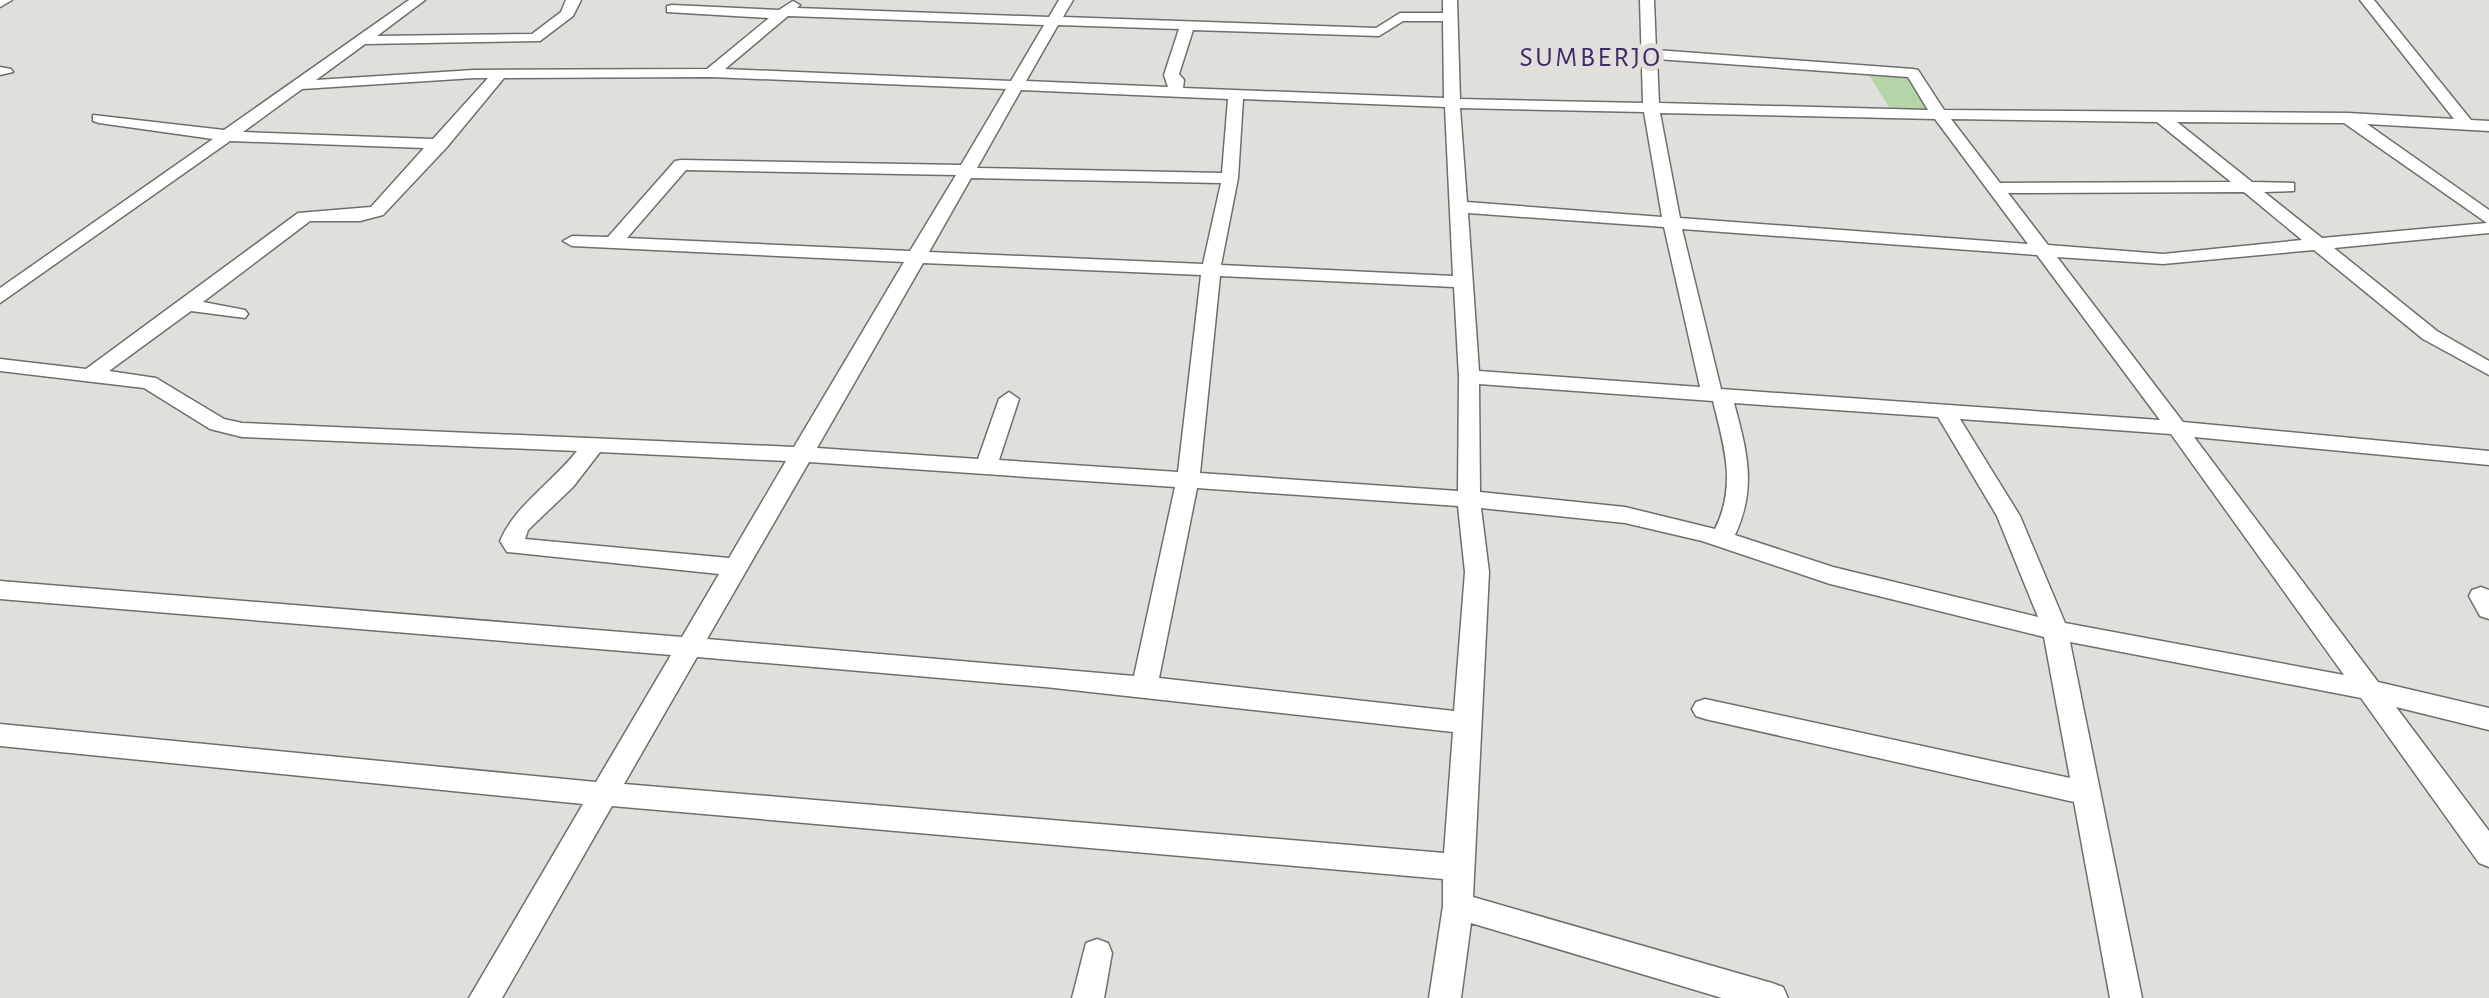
<svg xmlns="http://www.w3.org/2000/svg" width="2489" height="998" font-family="'Alegreya Sans',sans-serif">
	<style>
		.green { fill: #b3d5a8 }
		.lines { fill: none; stroke-linecap: round; stroke-linejoin: round }
		.minor-casing { stroke: #706e6b; stroke-width: 3 }
		.minor { fill: #fff; fill-rule: evenodd }
		.labels { text-anchor: middle; stroke-width: 10; stroke-linejoin: round; paint-order: stroke }
		.far-quarter-label { font-size: 28px; letter-spacing: 2.5px; fill: #3e2b67; stroke: #e1dfdb }
	</style>
	<rect width="100%" height="100%" fill="#e1dfdb"/>
	<!-- green -->
	<polygon class="green" points="1867,72 1911,74 1937,112 1891,110"/>
	<g class="lines">
		<defs>
			<g id="minor">
				<polygon points="0,0 12,0 0,7"/>
				<path d="M409,0H425L377,36L532,34L561,12L566,0H581L573,16L540,41L365,44L316,80L474,70L707,69L769,18L667,12V6L672,5L779,10L793,1L800,5L797,8L1049,17L1059,0H1073L1063,17L1376,28L1400,13H1443V0H1457L1460,99L1643,103L1640,0H1654L1656,50L1913,69L1918,70L1944,110L2348,113L2454,119L2360,0H2374L2471,120L2489,121V131L2367,124L2489,210V233L2334,248L2437,331L2489,361V375L2423,339L2314,250L2163,264L2057,257L2183,422L2489,451V465L2194,437L2378,682L2489,708V730L2396,707L2489,831V867L2479,863L2361,698L2070,642L2142,998H2110L2074,802L1705,719L1696,716L1692,709L1696,702L1705,699L2070,778L2044,637L1830,584L1702,541L1625,523L1481,508L1489,572L1473,897L1772,983L1783,987L1788,998H1722L1471,923L1461,998H1429L1443,906V879L612,806L502,998H469L583,804L0,746V724L596,782L671,655L0,599V581L682,637L719,574L507,552L500,541C515,505 553,482 577,451L242,437L210,429L144,388L0,371V359L86,369L298,213L371,207L424,148L230,141L0,303V288L213,139L99,123L93,121V115L224,130ZM788,16L1044,25L1011,81L725,69ZM1403,21H1443L1444,98L1183,88L1184,80L1179,74L1193,30L1379,36ZM1058,25L1179,29L1164,75L1168,87L1026,81ZM1657,59L1908,77L1928,110L1659,103ZM711,77L1006,89L961,165L681,160L675,161L608,237L572,236L563,241L572,246L904,262L794,447L242,423L224,419L156,378L109,371L191,311L245,318L248,314L245,310L203,302L310,221H360L383,215L447,147L504,78ZM474,78H488L433,139L243,132L302,89ZM1021,90L1228,99L1222,173L977,168ZM1243,99L1445,107L1453,276L1221,265L1238,178ZM1460,108L1644,112L1662,217L1467,202ZM1660,113L1935,119L2028,244L1680,218ZM1951,119L2157,122L2231,182L2000,183ZM2177,122L2344,123L2487,223L2322,238L2264,192L2294,191V183L2252,182ZM686,170L956,175L910,251L627,238ZM971,178L1221,183L1203,264L929,252ZM2244,192L2302,240L2163,254L2048,245L2008,193ZM1468,213L1664,227L1700,387L1479,371ZM1682,229L2037,255L2160,420L1721,389ZM923,263L1201,275L1178,472L999,460L1019,399L1009,392L999,399L978,459L817,448ZM1220,276L1454,287L1459,377L1458,491L1200,473ZM1479,384L1713,401C1724,446 1737,485 1715,529L1625,507L1480,492ZM1734,403L1938,417L1997,516L2038,617L1833,567L1735,535C1757,488 1747,451 1734,403ZM1960,419L2171,434L2344,675L2065,623L2020,516ZM600,452L786,461L729,558L525,539L528,530L573,487ZM809,462L1175,487L1134,676L707,639ZM1197,488L1458,506L1465,572L1454,711L1159,678ZM697,657L1045,687L1453,732L1444,853L624,784Z"/>
				<polygon points="0,67 11,69 13,72 0,75"/>
				<polygon points="2481,587 2489,590 2489,619 2480,616 2469,596 2472,590"/>
				<polygon points="1097,939 1108,943 1112,953 1104,998 1072,998 1086,943"/>
			</g>
		</defs>
		<!-- minor casing -->
		<use href="#minor" class="minor-casing"/>
		<!-- minor -->
		<use href="#minor" class="minor"/>
	</g>
	<g class="labels">
		<!-- far-quarter labels -->
		<g class="far-quarter-label">
			<text x="1591" y="66">SUMBERJO</text>
		</g>
	</g>
</svg>
